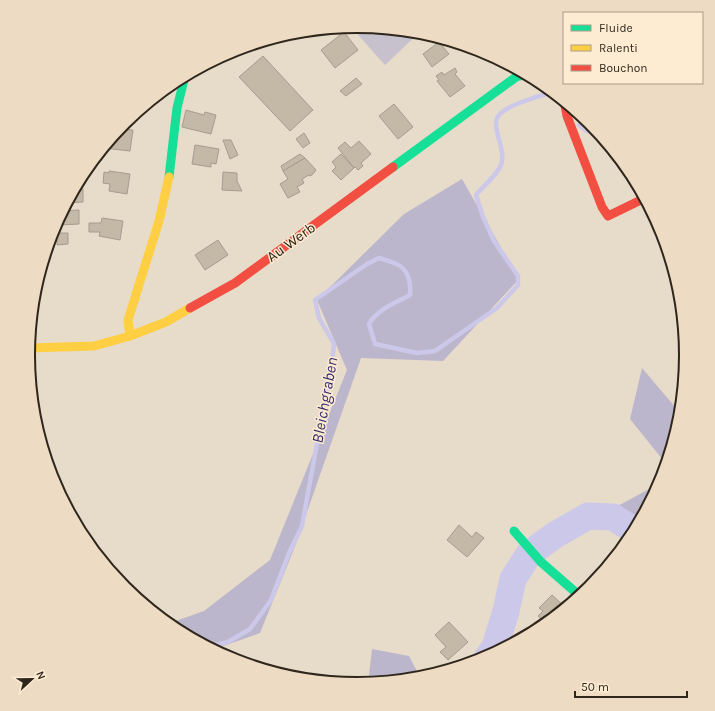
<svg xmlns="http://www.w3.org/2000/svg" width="715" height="711" font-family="Karla,sans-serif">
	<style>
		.green { fill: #c6c1cd }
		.forest { fill: #bcb6cc }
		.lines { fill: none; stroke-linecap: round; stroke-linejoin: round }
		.stream { stroke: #ccc8ea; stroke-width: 4.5 }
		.river { stroke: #ccc8ea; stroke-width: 27 }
		.building { fill: #c4b8a7; stroke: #a69c8f }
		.fast { stroke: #16e098; stroke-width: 9 }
		.slow { stroke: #ffcf43; stroke-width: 9 }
		.jam { stroke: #f24e42; stroke-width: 9 }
		.labels { text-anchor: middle; stroke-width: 3; stroke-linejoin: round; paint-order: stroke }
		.street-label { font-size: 15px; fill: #2f271c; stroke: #fdebd2 }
		.water-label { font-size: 16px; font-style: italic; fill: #342c6b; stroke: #fdebd2 }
		.rim { fill: none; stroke: #2f271c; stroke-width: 2 }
	</style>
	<rect width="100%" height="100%" fill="#e7dbca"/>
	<!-- green -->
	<polygon class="green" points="358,26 420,32 385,65 351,27"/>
	<!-- forest -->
	<g class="forest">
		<polygon points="462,179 519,279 443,361 361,358 294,549 260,633 212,650 174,629 167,624 204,611 270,560 347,370 317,300 404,214"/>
		<polygon points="642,368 681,414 681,420 667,465 630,419"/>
		<polygon points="662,482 642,519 616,507"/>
		<polygon points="372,649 409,656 421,679 368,684"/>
	</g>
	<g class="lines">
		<!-- stream -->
		<g class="stream">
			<polyline points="579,125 587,131 593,126"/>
			<path d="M208,647L228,642L250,629L271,600L289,553L302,526L332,361L334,344L319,318L315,300L367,264L379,258C385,260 394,262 400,266C409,272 411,285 410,295C396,302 377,310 369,324L375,344L417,353L435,351L497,308L518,285V276L494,241L483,217L476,195C483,186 501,172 502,161C504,148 496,136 496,124C496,122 497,117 499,115C506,106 538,96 550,93"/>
		</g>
		<!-- river -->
		<polyline class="river" points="487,658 495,647 506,611 513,579 529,554 555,535 588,516 613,517 635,531"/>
	</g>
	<!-- building -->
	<g class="building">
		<polygon points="344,32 358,50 335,68 321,50"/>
		<polygon points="439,42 449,54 432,67 423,54"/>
		<polygon points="263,56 313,110 290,131 239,77"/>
		<polygon points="455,68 457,72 455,74 465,86 450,97 437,81 439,80 436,76 442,72 444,75"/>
		<polygon points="356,78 362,84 346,96 340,91"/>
		<polygon points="394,104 413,127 398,139 379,116"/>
		<polygon points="186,110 204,115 205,112 216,115 211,134 182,127"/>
		<polygon points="119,129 133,130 130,151 104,148"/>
		<polygon points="304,133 310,143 303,148 296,139"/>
		<polygon points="223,140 231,140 238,155 230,159"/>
		<polygon points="359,141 371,154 361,163 363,166 358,170 355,167 354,168 338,148 345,142 351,148"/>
		<polygon points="195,145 219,149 216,164 211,163 211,167 192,164"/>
		<polygon points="300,154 305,158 283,171 281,166"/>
		<polygon points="341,154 354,168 341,180 332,171 336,167 332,162"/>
		<polygon points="305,158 316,170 312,175 309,176 309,175 302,179 304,183 297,187 300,192 288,198 280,184 288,179 283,171"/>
		<polygon points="109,171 130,174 127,194 109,191 110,184 103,183 104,172 109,173"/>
		<polygon points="223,172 237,173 237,181 242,191 222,190"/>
		<polygon points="75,189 83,189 83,202 67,203"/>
		<polygon points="79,210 79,224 59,225 59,219 63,211"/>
		<polygon points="102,218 123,221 120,240 99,236 100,232 89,232 89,223 101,223"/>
		<polygon points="57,233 68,233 68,244 57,245"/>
		<polygon points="218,240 228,255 205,270 195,255"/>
		<polygon points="459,525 472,537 476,532 484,538 467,557 447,540"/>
		<polygon points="552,595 566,608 547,624 538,616 543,611 539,608"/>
		<polygon points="449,622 468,642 448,660 440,652 446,647 435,635"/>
	</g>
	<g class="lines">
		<!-- fast -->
		<g class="fast">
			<polyline points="393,167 516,77 527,74"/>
			<polyline points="169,177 177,108 185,76"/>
			<polyline points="514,531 541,562 581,597"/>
		</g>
		<!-- slow -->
		<g class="slow">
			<polyline points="130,336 128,320 159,221 169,177"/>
			<polyline points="29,348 94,346 130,336 166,322 190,308"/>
		</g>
		<!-- jam -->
		<g class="jam">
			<polyline points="564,100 567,116 602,207 608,216 645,198"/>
			<polyline points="190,308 235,283 393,167"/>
		</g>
	</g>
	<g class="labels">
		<!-- street labels -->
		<g class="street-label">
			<text transform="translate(291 242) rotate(-36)" y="5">Au Werb</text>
		</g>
		<!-- water labels -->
		<g class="water-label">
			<text transform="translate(324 400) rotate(-80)" y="6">Bleichgraben</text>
		</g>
	</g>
	<!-- crop -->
	<path d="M0 0H715V711H0ZM35 355a322 322 0 1 1 644 0a322 322 0 1 1-644 0Z" fill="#eddbc3" fill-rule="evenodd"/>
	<path class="rim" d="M35 355a322 322 0 1 1 644 0a322 322 0 1 1-644 0Z"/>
	<!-- legend -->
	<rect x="563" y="12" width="140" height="72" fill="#fdebd2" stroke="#ab9d89"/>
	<rect x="571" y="25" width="20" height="6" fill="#16e098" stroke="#ab9d89"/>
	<text x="599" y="32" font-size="12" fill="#2f271c">Fluide</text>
	<rect x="571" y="45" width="20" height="6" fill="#ffcf43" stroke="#ab9d89"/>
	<text x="599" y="52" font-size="12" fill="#2f271c">Ralenti</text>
	<rect x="571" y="65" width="20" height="6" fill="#f24e42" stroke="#ab9d89"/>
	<text x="599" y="72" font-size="12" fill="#2f271c">Bouchon</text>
	<!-- north arrow -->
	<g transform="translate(32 679) rotate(68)" stroke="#fdebd2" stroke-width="3" paint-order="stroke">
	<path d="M0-3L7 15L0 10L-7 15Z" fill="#2f271c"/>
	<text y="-6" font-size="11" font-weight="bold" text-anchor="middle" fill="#2f271c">N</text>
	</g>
	<!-- scale -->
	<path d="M575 691v6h112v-6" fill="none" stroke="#2f271c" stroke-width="2"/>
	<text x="581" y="691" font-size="12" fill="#2f271c" stroke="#fdebd2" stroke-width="3" paint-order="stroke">50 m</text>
</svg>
